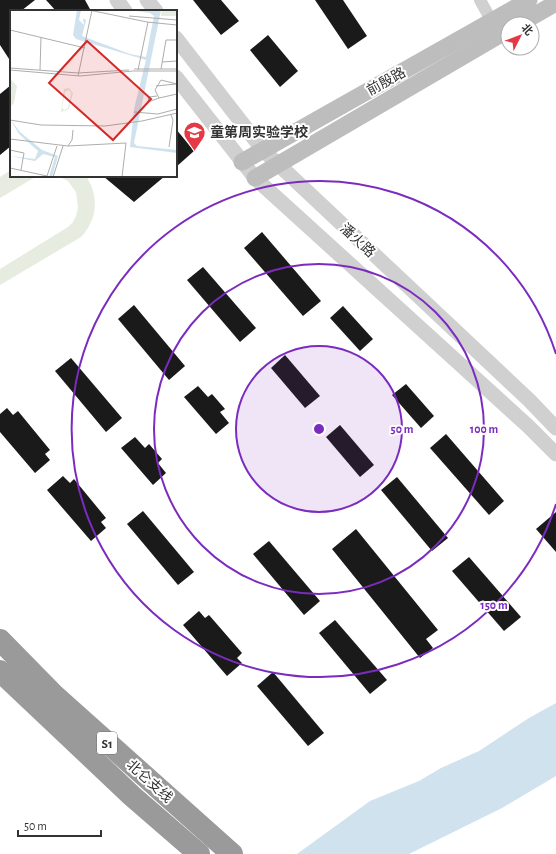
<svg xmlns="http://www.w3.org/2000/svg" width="556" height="854" font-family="'Alegreya Sans','Noto Sans SC',sans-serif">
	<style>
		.green { fill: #e6ecdf }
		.water { fill: #cfe2ee }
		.building { fill: #1a1a1a }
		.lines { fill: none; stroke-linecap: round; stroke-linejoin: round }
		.minor { stroke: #d0d0d0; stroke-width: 12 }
		.tertiary { stroke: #d0d0d0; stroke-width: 15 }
		.secondary { stroke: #bdbdbd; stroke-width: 17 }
		.motorway { stroke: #9a9a9a; stroke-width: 22 }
		.ring { fill: none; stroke: #7b2cbf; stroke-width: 2 }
		.labels { text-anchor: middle; stroke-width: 4; stroke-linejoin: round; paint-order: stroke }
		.shield { fill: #fff; stroke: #707070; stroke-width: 1 }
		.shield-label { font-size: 13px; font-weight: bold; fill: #333 }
		.street-label { font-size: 14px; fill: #333; stroke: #fff }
		.poi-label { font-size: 14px; font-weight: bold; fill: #333; stroke: #fff; text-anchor: start }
		.inset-road { fill: none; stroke: #adadad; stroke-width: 1 }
		.view { fill: #d62828; fill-opacity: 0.15; stroke: #d62828; stroke-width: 2 }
		.inset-edge { fill: none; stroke: #333; stroke-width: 2 }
		.centre { fill: #7b2cbf; stroke: #fff; stroke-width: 2 }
		.ring-label { font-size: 12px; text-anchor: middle; font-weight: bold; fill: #7b2cbf; stroke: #fff; stroke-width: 4; stroke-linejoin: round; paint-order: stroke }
	</style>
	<rect width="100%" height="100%" fill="#fff"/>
	<!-- green -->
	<g class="green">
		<polygon points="11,170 11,176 37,176 0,198 0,177"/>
		<path d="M58,176H86C99,196 98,219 81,237L0,285V269L68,227L73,222L76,216L78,208L76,192L68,181Z"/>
	</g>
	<!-- water -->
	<polygon class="water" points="556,703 556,776 502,808 409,854 297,854 370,801 419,781 441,768 479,751 529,718"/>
	<!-- building -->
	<g class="building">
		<polygon points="0,0 35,0 21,11 11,11 11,62 0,45"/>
		<polygon points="46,0 85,0 91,11 56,11"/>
		<polygon points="193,0 221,0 239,21 221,35"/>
		<polygon points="315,0 343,0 367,36 348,49"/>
		<polygon points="268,35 298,71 280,87 250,50"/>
		<polygon points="11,85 11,146 0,155 0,94"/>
		<polygon points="176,129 194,151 176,167"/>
		<polygon points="103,176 165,176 134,202"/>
		<polygon points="262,232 321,301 303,316 244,248"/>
		<polygon points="203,267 256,328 240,342 187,280"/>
		<polygon points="134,305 185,366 169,380 118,319"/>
		<polygon points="343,306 373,339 360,351 330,318"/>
		<polygon points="285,355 320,396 305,408 271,368"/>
		<polygon points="71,358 122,418 106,432 55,371"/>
		<polygon points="406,384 434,416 421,428 392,395"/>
		<polygon points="198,386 208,397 212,394 225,409 220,412 229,423 216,434 184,397"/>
		<polygon points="7,408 13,415 18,411 50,450 45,454 50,460 35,473 0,432 0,414"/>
		<polygon points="340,425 374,465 360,477 326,437"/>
		<polygon points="446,434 504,501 489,515 430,448"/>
		<polygon points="135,437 145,448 149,444 162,459 158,463 166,473 153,485 121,448"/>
		<polygon points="63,476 70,483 74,479 106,518 101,522 106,528 91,541 47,490"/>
		<polygon points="397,477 448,538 432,551 381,490"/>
		<polygon points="143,511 194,572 178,585 127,524"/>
		<polygon points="556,512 556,552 536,529"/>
		<polygon points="356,529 438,630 426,639 433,648 420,658 332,549"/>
		<polygon points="269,541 320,601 304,615 253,554"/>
		<polygon points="469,557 521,617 504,631 452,571"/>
		<polygon points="199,611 205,618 209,615 242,653 237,658 242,663 227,676 183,625"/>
		<polygon points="335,620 387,680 370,694 319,633"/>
		<polygon points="273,672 324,733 308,746 257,686"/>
	</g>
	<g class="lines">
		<!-- minor -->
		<polyline class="minor" points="480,0 495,27"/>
		<!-- tertiary -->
		<g class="tertiary">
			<polyline points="117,0 125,11"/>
			<polyline points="147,0 156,11"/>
			<polyline points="176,38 263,150 529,400 556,428"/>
			<polyline points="176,77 255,178 528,426 556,454"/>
		</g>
		<!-- secondary -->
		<g class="secondary">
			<polyline points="519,24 556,3"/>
			<polyline points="242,162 529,0"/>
			<polyline points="255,178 508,30"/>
		</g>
		<!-- motorway -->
		<g class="motorway">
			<polyline points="0,640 54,695 232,854"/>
			<polyline points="0,671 132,796 199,854"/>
		</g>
	</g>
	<!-- distance rings -->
	<circle cx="319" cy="429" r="83" fill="#7b2cbf" fill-opacity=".12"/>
	<g class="ring">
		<circle cx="319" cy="429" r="83"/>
		<circle cx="319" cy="429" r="165"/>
		<path d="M556 504A248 248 0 1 1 556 354"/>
	</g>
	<!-- icons -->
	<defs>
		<symbol id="school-pin" viewBox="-11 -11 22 30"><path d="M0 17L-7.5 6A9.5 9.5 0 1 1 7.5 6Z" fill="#e63946" stroke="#fff"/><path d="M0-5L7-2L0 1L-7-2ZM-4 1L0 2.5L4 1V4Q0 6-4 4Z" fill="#fff"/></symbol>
	</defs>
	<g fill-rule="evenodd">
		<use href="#school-pin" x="182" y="120" width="25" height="34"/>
	</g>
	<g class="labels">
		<!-- shield labels -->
		<rect class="shield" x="97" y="732" width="20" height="22" rx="3"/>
		<g class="shield-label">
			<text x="107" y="748">S1</text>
		</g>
		<!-- street labels -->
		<g class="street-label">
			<text transform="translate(386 81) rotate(-29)" y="5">前殷路</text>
			<text transform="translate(358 240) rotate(43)" y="5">潘火路</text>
			<text transform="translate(150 781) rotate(42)" y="5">北仑支线</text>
		</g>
		<!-- poi labels -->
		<g class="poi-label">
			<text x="210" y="137">童第周实验学校</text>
		</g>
	</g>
	<!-- overview -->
	<g transform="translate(10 10)">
		<rect width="167" height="167" fill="#fff"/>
		<path d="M152,0H167V6H151ZM0,69L7,76L4,93L0,97ZM54,79L59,78L63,83L59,99L51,102ZM59,80L61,83L58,98L54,100L52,98L55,82Z" fill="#e6ecdf" fill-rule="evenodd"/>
		<path d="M67,0H71L69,10L74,15L73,8L76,10L72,26L120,44L136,47L144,6L140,3L120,0H151L124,133L127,136L167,140V143L120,137L124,99L136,50L66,29L63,25ZM0,109L10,122L32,140L48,146L42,167H39L45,147L33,144L25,151L0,146L25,149L28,141L9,124Z" fill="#cfe2ee"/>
		<path class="inset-road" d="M79,0L137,12L167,15M119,6L167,10M0,20L75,38M152,52L167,51M0,58L68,63L119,60M124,59H167M151,59L156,30H167M0,60L70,66L123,61H167M30,60L31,27M128,60L138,12M68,66L82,0M167,74L151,70L145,80L149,88L167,84M146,76L166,74M147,86L139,87L138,92L149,88M124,102L148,104L167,99M0,110L31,115L95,116L132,111L167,103M0,129L58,136L116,133L112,167M58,136L62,130L63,120M159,137L163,110L161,105M0,140L14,143L11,160M0,158L37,166M37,166L47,136M43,167L53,136"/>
		<path class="view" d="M77,31L141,89L103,130L39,73Z"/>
		<rect width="167" height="167" class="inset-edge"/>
	</g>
	<circle cx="319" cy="429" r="6" class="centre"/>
	<g class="ring-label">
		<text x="402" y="433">50 m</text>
		<text x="484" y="433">100 m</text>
		<text x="494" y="609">150 m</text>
	</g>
	<!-- north arrow -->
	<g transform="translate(520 36) rotate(48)"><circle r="19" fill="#ffffff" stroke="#adadad"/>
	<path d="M0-3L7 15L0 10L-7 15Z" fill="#e63946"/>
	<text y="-6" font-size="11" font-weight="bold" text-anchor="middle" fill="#333333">北</text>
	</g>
	<!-- scale -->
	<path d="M18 830v6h83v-6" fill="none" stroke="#333333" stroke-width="2"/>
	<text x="24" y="830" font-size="12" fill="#333333" stroke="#ffffff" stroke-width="3" paint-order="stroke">50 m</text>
</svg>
